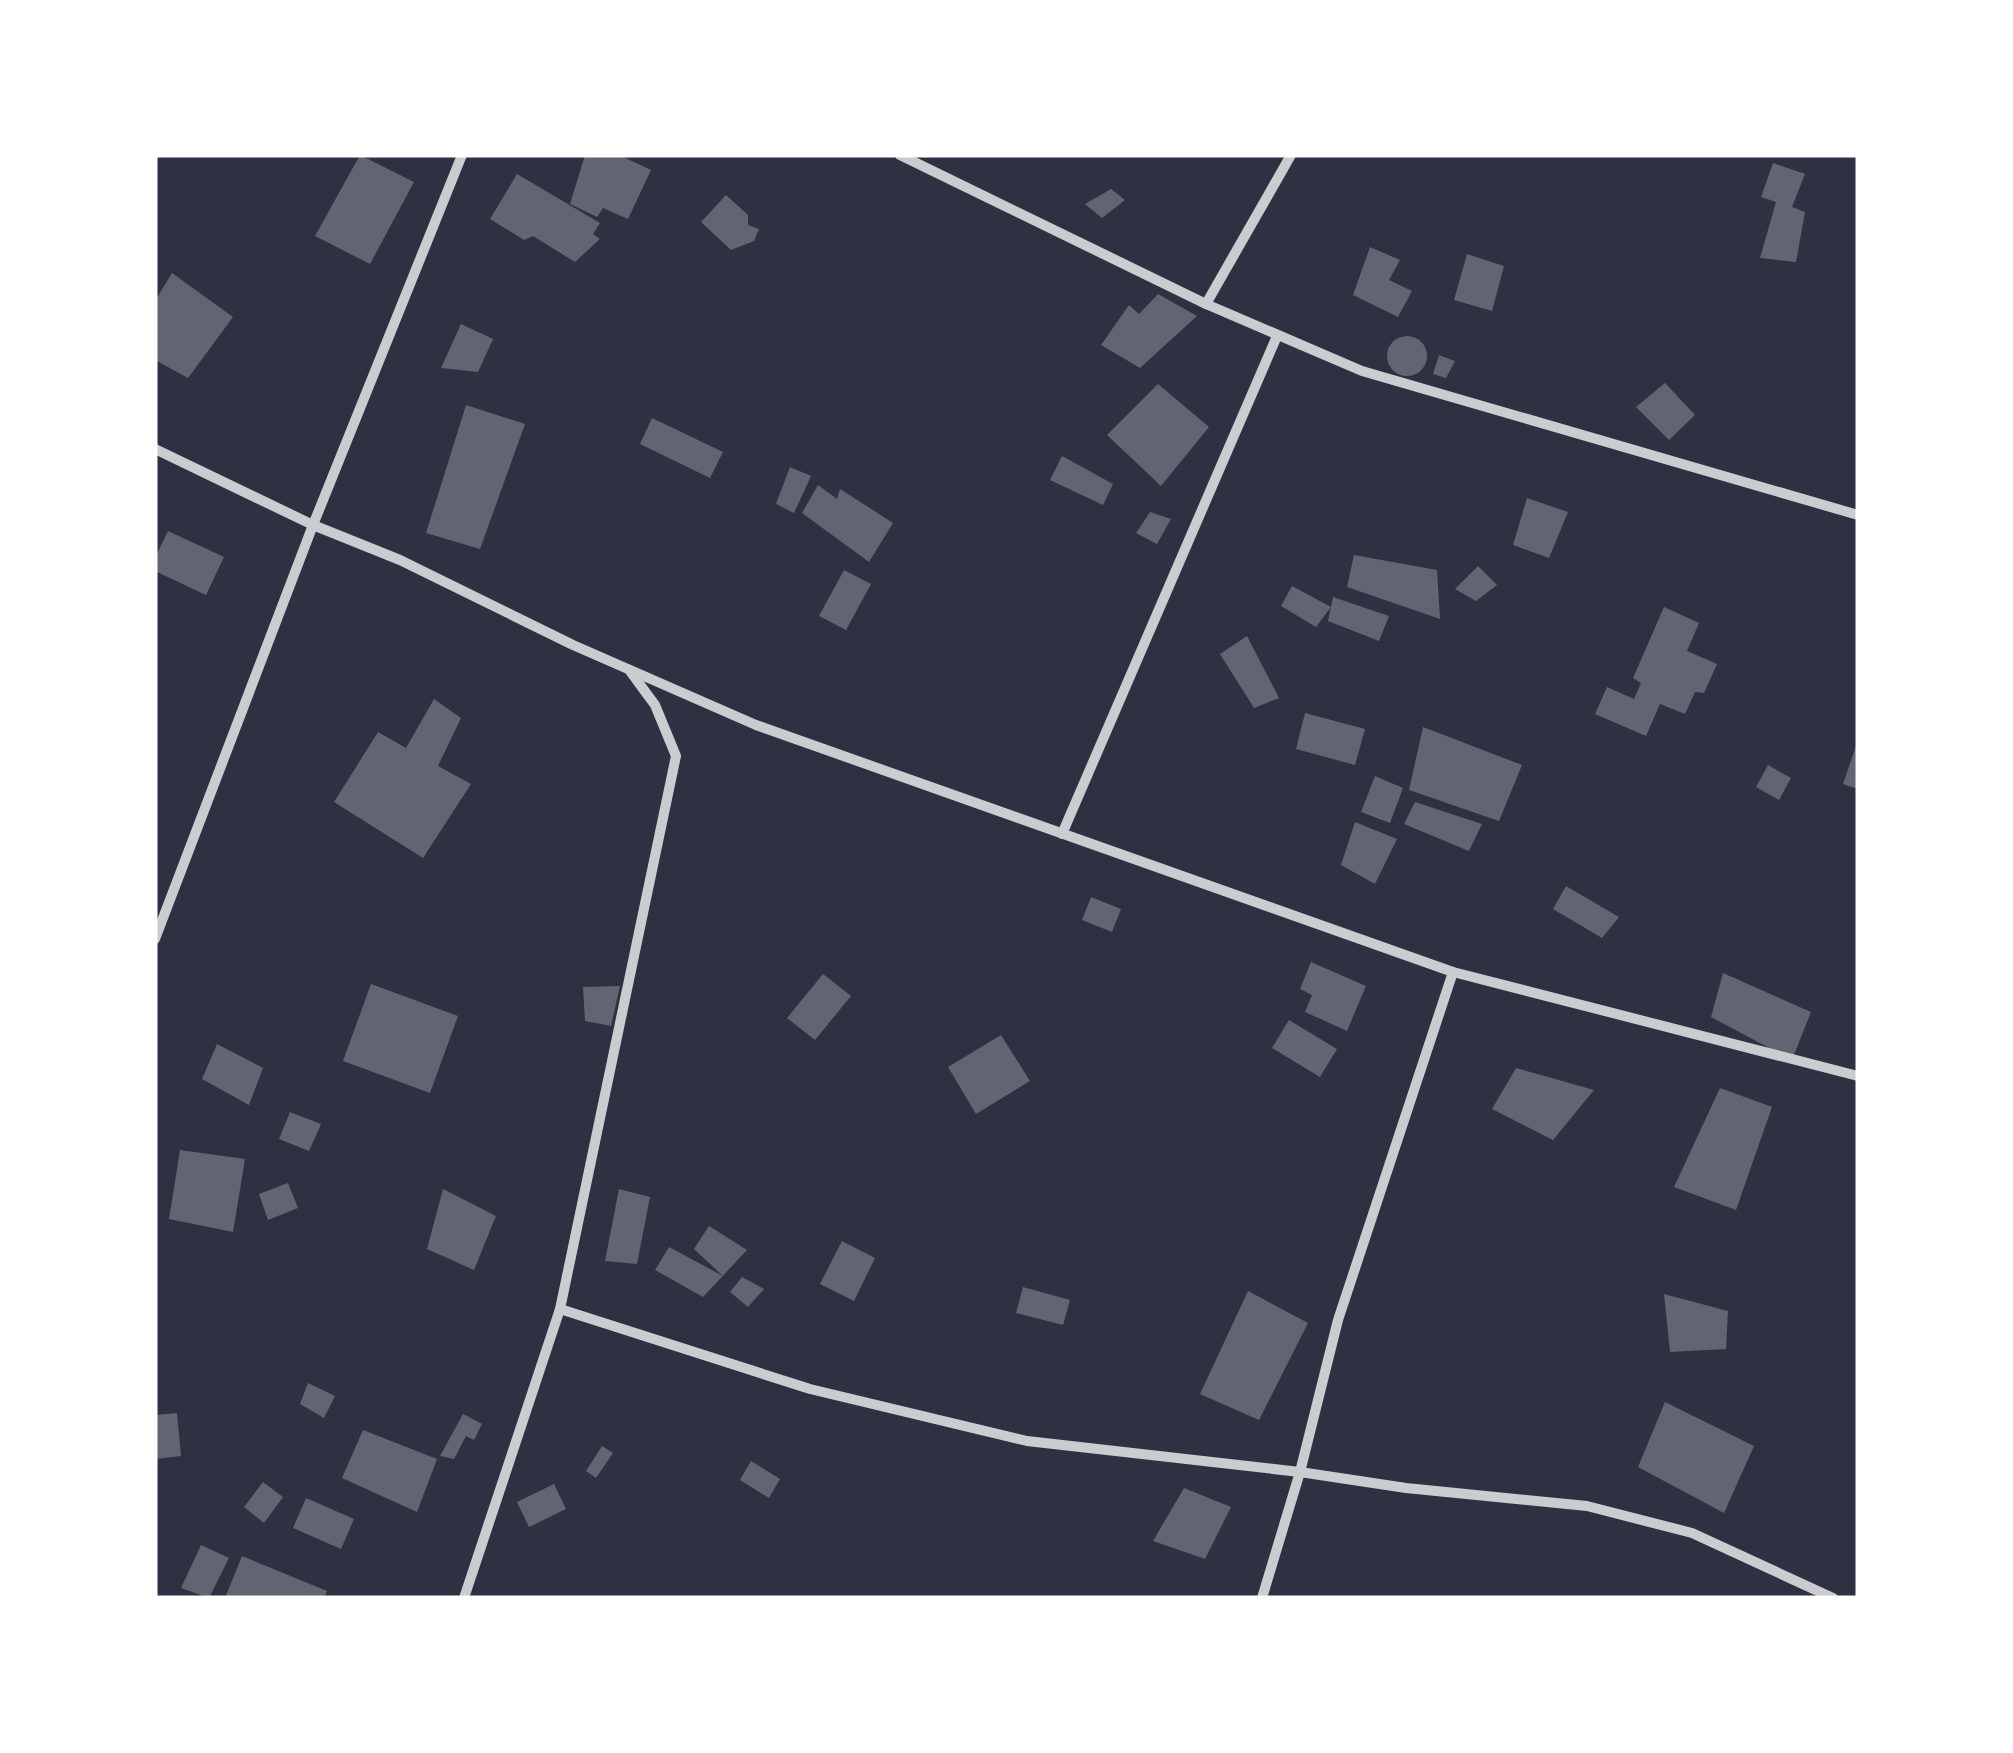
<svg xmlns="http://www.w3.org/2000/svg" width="2013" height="1753" font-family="Montserrat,sans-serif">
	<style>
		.building { fill: #626471 }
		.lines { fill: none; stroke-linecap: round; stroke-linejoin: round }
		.minor { stroke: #caccd0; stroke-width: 10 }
	</style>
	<rect width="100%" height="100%" fill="#2d3142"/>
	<!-- building -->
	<g class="building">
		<polygon points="360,155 414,182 370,264 315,236"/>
		<polygon points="585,155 619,155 651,170 628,219 603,208 597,217 570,204"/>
		<polygon points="1773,163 1805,174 1792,207 1805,212 1796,262 1760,258 1776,202 1761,197"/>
		<polygon points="517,174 600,223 593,234 600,239 575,262 533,236 524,240 490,219"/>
		<polygon points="1111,189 1125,200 1102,218 1085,204"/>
		<polygon points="726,195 748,215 748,225 759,229 754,241 731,250 701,222"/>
		<polygon points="1370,247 1400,260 1389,280 1412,291 1398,317 1353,295"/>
		<polygon points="1467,254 1504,266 1492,311 1454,300"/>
		<polygon points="172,273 233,317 188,378 155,360 155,301"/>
		<polygon points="1158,294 1197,316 1140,368 1101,345 1129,305 1139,314"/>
		<polygon points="461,324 493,339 478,372 441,368"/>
		<circle cx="1407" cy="356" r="20"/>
		<polygon points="1439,355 1455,361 1446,378 1433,374"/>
		<polygon points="1665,383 1695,415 1669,440 1636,407"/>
		<polygon points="1158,384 1209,427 1161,486 1107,435"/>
		<polygon points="466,405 525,424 480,549 426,533"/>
		<polygon points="652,418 723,452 710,478 640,444"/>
		<polygon points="1062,456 1113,484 1103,505 1050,480"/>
		<polygon points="790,467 811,476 794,513 776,504"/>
		<polygon points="818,485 837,499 840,489 893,523 869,562 802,513"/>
		<polygon points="1527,498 1568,512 1549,558 1513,545"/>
		<polygon points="1150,512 1171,519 1157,544 1136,533"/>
		<polygon points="168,531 224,557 206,595 155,571 155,558"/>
		<polygon points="1354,555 1437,570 1440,619 1347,587"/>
		<polygon points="1478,566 1497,585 1476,601 1455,589"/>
		<polygon points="844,570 871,584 846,630 819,616"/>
		<polygon points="1292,586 1331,607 1333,597 1389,616 1379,641 1328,621 1331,607 1316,627 1281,606"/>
		<polygon points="1664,607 1699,623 1687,651 1717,664 1704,693 1695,692 1685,714 1660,704 1646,736 1595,714 1607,687 1634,699 1641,683 1633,678"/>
		<polygon points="1247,636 1279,698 1254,708 1220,654"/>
		<polygon points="434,699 461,718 438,766 471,784 423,858 334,802 378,732 406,748"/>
		<polygon points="1305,713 1365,729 1355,765 1296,749"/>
		<polygon points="1423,727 1522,765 1499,821 1409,790"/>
		<polygon points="1858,740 1858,789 1843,784"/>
		<polygon points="1768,765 1791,778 1779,800 1756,787"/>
		<polygon points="1375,776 1403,788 1390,823 1361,812"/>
		<polygon points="1415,802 1482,824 1469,851 1404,824"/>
		<polygon points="1355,822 1397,839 1375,884 1341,865"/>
		<polygon points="1566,886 1619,917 1602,938 1553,909"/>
		<polygon points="1091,897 1121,909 1112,932 1082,920"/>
		<polygon points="1311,962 1366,986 1347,1031 1305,1012 1312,995 1300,989"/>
		<polygon points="1723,973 1811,1012 1792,1060 1711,1017"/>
		<polygon points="823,974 851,996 815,1040 787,1018"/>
		<polygon points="371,984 458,1016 430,1093 343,1061"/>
		<polygon points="620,986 611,1026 585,1021 583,987"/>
		<polygon points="1289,1020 1337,1049 1320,1077 1272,1048"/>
		<polygon points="1001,1035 1030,1081 976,1114 948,1067"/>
		<polygon points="217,1044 263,1068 249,1105 202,1079"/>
		<polygon points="1516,1068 1594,1090 1553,1140 1492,1109"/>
		<polygon points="1720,1088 1772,1107 1736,1210 1674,1187"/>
		<polygon points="290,1112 321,1124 309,1151 279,1139"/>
		<polygon points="180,1150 245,1159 233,1232 169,1219"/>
		<polygon points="288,1183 298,1208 268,1220 259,1194"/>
		<polygon points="443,1189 496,1216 474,1270 427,1249"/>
		<polygon points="619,1189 650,1197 637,1264 605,1261"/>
		<polygon points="709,1226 747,1250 703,1297 655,1270 669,1247 723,1276 694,1249"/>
		<polygon points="842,1241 875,1258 854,1301 820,1284"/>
		<polygon points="742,1277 764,1289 748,1307 730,1292"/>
		<polygon points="1023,1287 1070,1300 1063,1325 1016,1313"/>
		<polygon points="1248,1291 1308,1323 1259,1420 1200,1394"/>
		<polygon points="1664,1294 1728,1311 1726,1349 1670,1352"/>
		<polygon points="308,1383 335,1396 324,1418 300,1404"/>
		<polygon points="1665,1402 1754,1446 1724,1513 1638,1467"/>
		<polygon points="177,1413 181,1456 155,1459 155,1415"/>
		<polygon points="463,1414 482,1424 474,1440 466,1436 454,1459 440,1456"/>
		<polygon points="363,1430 437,1459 417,1512 342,1478"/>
		<polygon points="602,1446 613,1453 596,1478 586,1471"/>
		<polygon points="751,1461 780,1479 769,1498 740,1480"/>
		<polygon points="263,1482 283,1497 264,1523 244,1507"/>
		<polygon points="554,1484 566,1509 529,1527 517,1502"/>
		<polygon points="1184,1488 1231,1507 1205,1559 1153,1541"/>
		<polygon points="306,1498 354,1519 341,1549 293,1528"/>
		<polygon points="201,1545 229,1558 209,1598 181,1588"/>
		<polygon points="242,1556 327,1591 324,1598 225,1598"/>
	</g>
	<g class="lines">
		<!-- minor -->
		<g class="minor">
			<polyline points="900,155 1206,304 1362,371 1858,515"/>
			<polyline points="1206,304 1291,155"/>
			<polyline points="155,449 313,525 400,560 573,645 756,725 1453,972 1858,1076"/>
			<polyline points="1062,834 1277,336"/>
			<polyline points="155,939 313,525 462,155"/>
			<polyline points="560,1309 810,1389 1027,1441 1300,1472 1406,1488 1587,1506 1692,1533 1833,1598"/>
			<polyline points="464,1598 560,1309 676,756 655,705 630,671"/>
			<polyline points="1262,1598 1300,1472 1338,1320 1453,972"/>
		</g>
	</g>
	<!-- border -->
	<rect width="2013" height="1753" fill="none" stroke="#ffffff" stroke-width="315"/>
</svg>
